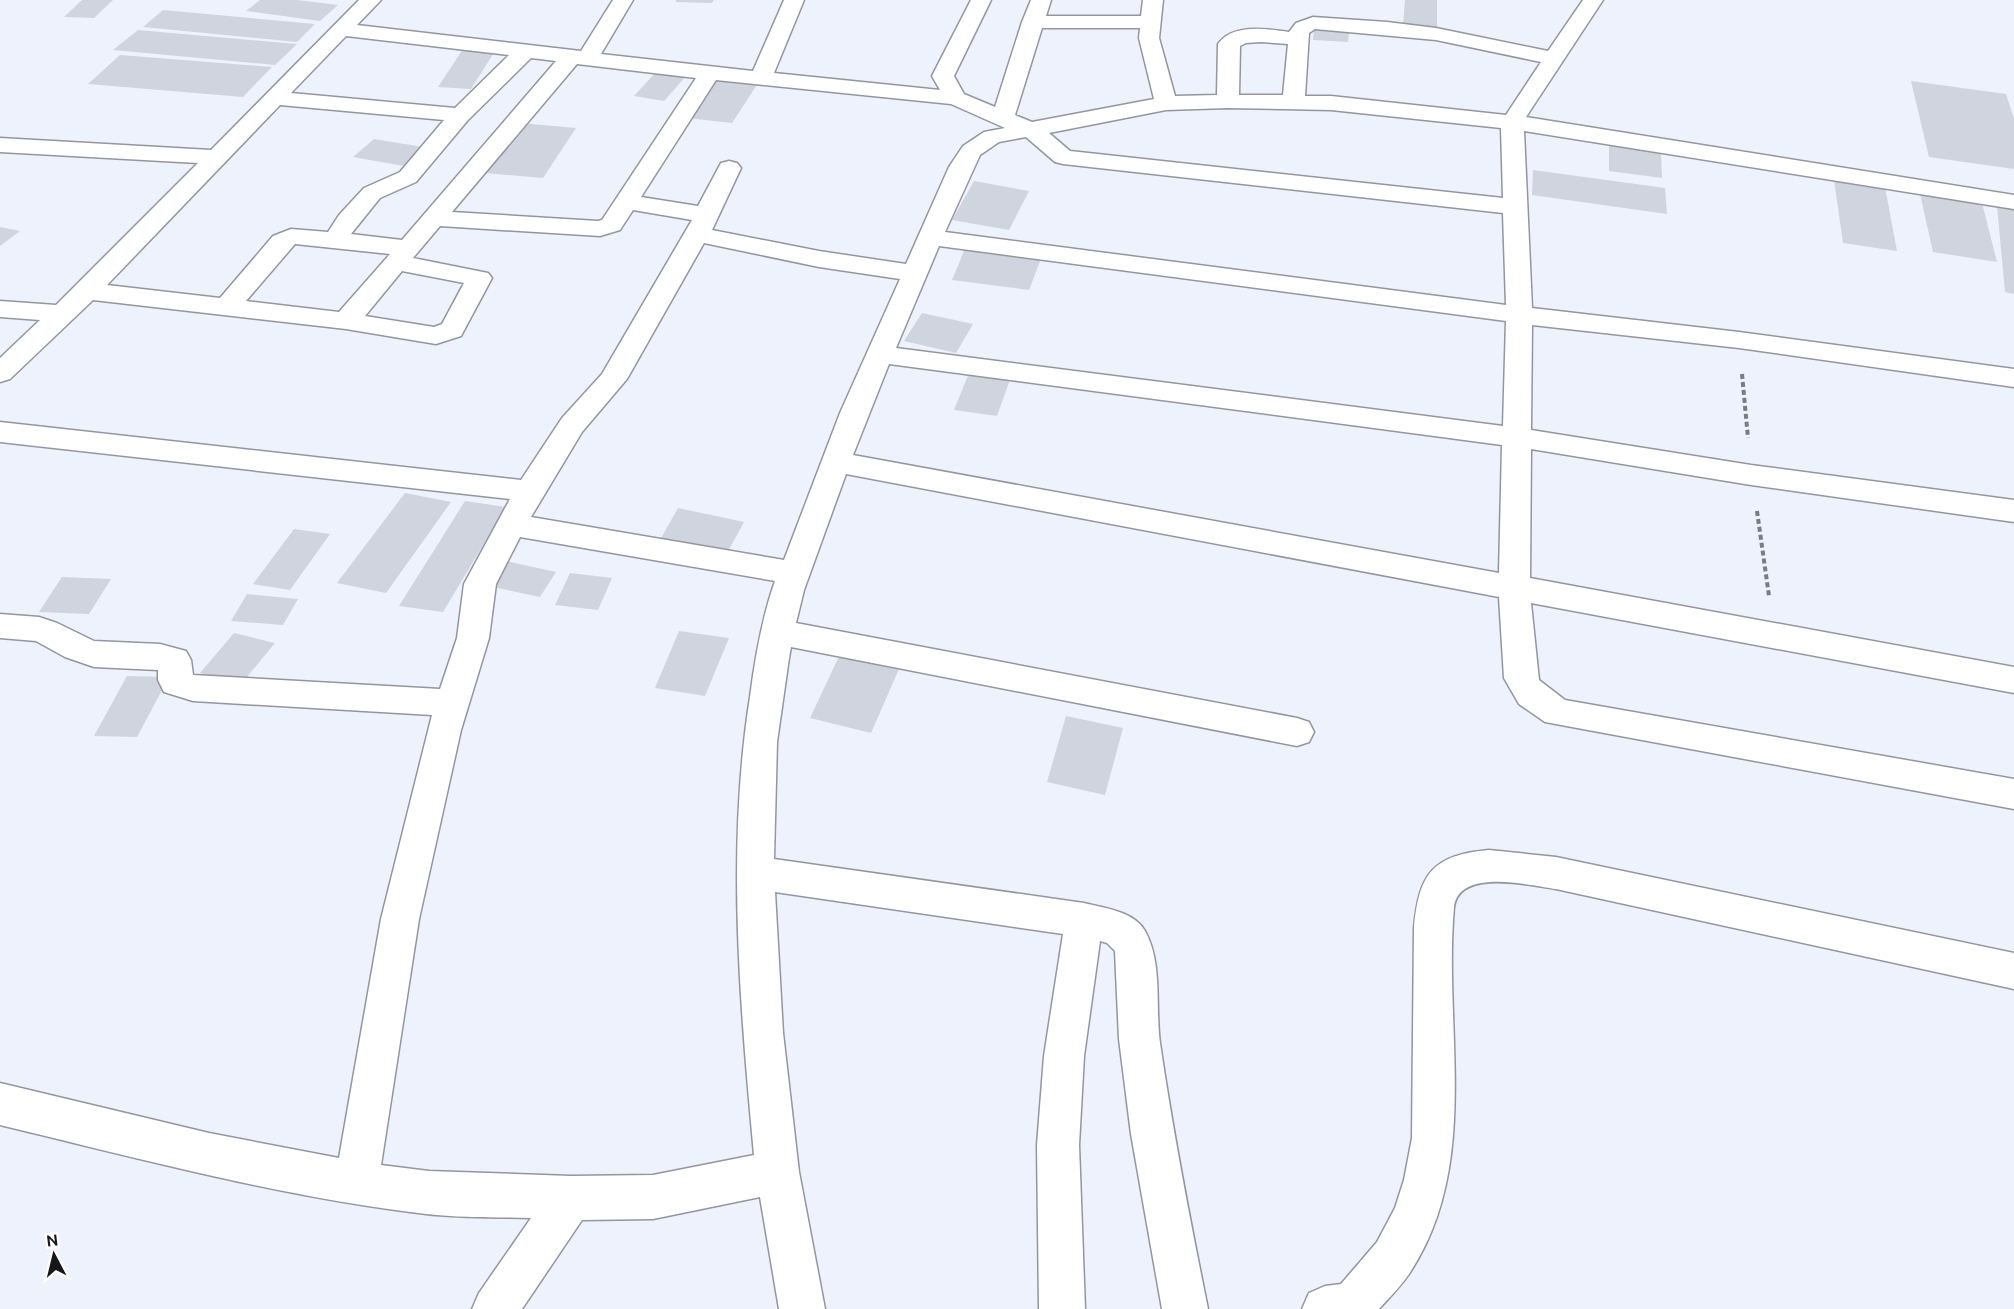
<svg xmlns="http://www.w3.org/2000/svg" width="2014" height="1309" font-family="Ubuntu,sans-serif">
	<style>
		.building { fill: #d0d4de }
		.lines { fill: none; stroke-linecap: round; stroke-linejoin: round }
		.minor-casing { stroke: #92969f; stroke-width: 3 }
		.path { stroke: #797c82; stroke-width: 4; stroke-dasharray: 5 3; stroke-linecap: butt }
		.minor { fill: #fff; fill-rule: evenodd }
	</style>
	<rect width="100%" height="100%" fill="#eef2fc"/>
	<!-- building -->
	<g class="building">
		<polygon points="82,0 113,0 94,18 64,17"/>
		<polygon points="260,0 297,0 338,5 320,21 246,11"/>
		<polygon points="676,0 714,0 712,3 676,2"/>
		<polygon points="1405,0 1437,0 1437,29 1403,26"/>
		<polygon points="163,10 315,24 297,42 143,27"/>
		<polygon points="1314,28 1349,31 1348,42 1313,40"/>
		<polygon points="138,30 297,44 275,65 113,50"/>
		<polygon points="463,49 495,51 471,89 438,87"/>
		<polygon points="120,55 272,67 243,97 88,84"/>
		<polygon points="658,70 687,75 664,101 634,96"/>
		<polygon points="715,75 760,80 732,123 687,118"/>
		<polygon points="1911,81 2006,94 2014,119 2014,169 1929,157"/>
		<polygon points="520,123 576,128 543,178 485,173"/>
		<polygon points="374,139 423,147 404,166 353,157"/>
		<polygon points="1609,145 1661,152 1662,178 1609,171"/>
		<polygon points="1533,170 1665,188 1667,214 1532,195"/>
		<polygon points="1834,180 1885,187 1897,251 1843,243"/>
		<polygon points="974,181 1029,191 1009,230 952,220"/>
		<polygon points="1920,194 1982,203 1997,262 1933,252"/>
		<polygon points="1997,206 2014,210 2014,294 2005,292"/>
		<polygon points="0,227 20,231 0,246"/>
		<polygon points="966,246 1042,256 1029,290 952,280"/>
		<polygon points="922,313 973,324 956,353 904,341"/>
		<polygon points="971,368 1012,374 997,416 954,410"/>
		<polygon points="405,493 451,502 386,593 337,583"/>
		<polygon points="465,501 506,507 443,612 399,606"/>
		<polygon points="678,508 744,522 727,553 660,540"/>
		<polygon points="294,529 330,534 290,590 253,584"/>
		<polygon points="501,560 556,572 540,597 484,585"/>
		<polygon points="570,573 612,578 598,610 555,605"/>
		<polygon points="62,577 111,579 89,614 39,612"/>
		<polygon points="247,594 298,599 283,625 231,621"/>
		<polygon points="679,631 729,638 705,696 655,688"/>
		<polygon points="234,633 275,643 242,683 200,673"/>
		<polygon points="843,648 902,662 871,733 810,718"/>
		<polygon points="127,676 169,677 137,737 94,736"/>
		<polygon points="1066,716 1123,728 1105,795 1047,782"/>
	</g>
	<g class="lines">
		<defs>
			<g id="minor">
				<path d="M359,0H381L357,25L581,51L613,0H633L601,54L753,71L784,0H804L774,73L940,90L932,76L971,0H991L954,76L964,94L995,107L1022,22L1031,0H1051L1046,16H1141L1143,0H1163L1159,38L1175,96L1217,95L1218,44C1233,23 1267,29 1289,32L1296,23L1313,17L1387,22L1436,28L1548,51L1583,0H1603L1526,117L2014,195V209L1524,131L1532,308L1739,332L2014,369V387L1739,348L1532,325L1531,430L1751,465L2014,500V522L1751,485L1531,449L1530,578L2014,667V693L1531,603L1539,680L1565,700L2014,779V809L1545,722L1519,704L1504,678L1499,597L846,474L804,590L796,623L1297,718L1309,722L1314,732L1309,742L1297,746L791,647L789,658L777,742L774,859L1084,903C1104,908 1134,911 1145,931C1163,963 1155,1007 1160,1043C1173,1132 1190,1220 1208,1309H1162L1131,1134L1119,1039L1115,951L1107,943L1100,941L1084,1056L1079,1145L1085,1309H1039L1037,1145L1044,1056L1063,934L775,892L783,1033L799,1172L825,1309H779L760,1197L653,1219L582,1220L522,1309H472L479,1293L531,1218C496,1217 460,1218 426,1214C282,1197 141,1159 0,1125V1083L209,1133L339,1158L381,919L432,715L193,701L164,692L158,680V670L94,667L65,657L36,641L0,638V614L39,617L57,623L94,641L160,644L186,651L191,660L193,675L440,689L457,638L464,584L510,499L0,442V422L521,480L562,418L602,374L692,220L633,210L620,230L600,236L440,226L413,258L488,273L492,278L461,336L436,344L346,329L93,300L10,379L0,382V358L40,320L0,317V301L56,305L198,163L0,152V138L211,150ZM1042,28H1140L1139,38L1154,99L1032,122L1015,115ZM1315,29L1436,40L1541,62L1506,115L1331,96H1305L1309,33ZM346,36L509,55L455,108L291,93ZM1261,42L1288,44L1283,95H1239L1240,46L1246,43ZM531,58L556,61L402,240L351,234L380,198L416,182L468,120ZM577,64L696,78L602,220L598,221L452,212ZM716,80L951,104L1005,128L984,132L963,146L949,167L906,264L819,251L712,230L741,168L737,163L729,161L721,163L698,206L641,197ZM280,105L444,120L400,172L364,188L339,215L328,232L291,229L273,236L220,298L107,285ZM1228,108L1331,110L1501,128L1503,198L1070,151L1049,133L1166,110ZM1026,137L1055,162L1063,164L1503,213L1506,305L945,232L980,155L999,142ZM704,243L819,267L900,279L840,413L784,560L531,517L582,432L627,379ZM295,244L390,254L339,312L246,301ZM939,246L1506,321L1503,426L896,348ZM402,271L464,283L442,324L434,327L365,316ZM889,364L1502,445L1499,573L853,455ZM520,537L775,581C762,618 755,658 750,697C726,848 740,1003 754,1155L653,1175L571,1176L429,1171L381,1165L419,919L461,730L489,638L496,584Z"/>
				<path d="M1489,850L1556,857L2014,953V989L1556,889C1529,885 1459,868 1454,907C1443,1030 1482,1164 1409,1274C1401,1286 1389,1298 1379,1309H1302L1309,1293L1325,1286L1341,1284L1377,1242L1395,1208L1404,1180L1412,1138L1414,928C1419,873 1433,855 1489,850Z"/>
			</g>
		</defs>
		<!-- minor casing -->
		<use href="#minor" class="minor-casing"/>
		<!-- path -->
		<g class="path">
			<polyline points="1742,374 1748,438"/>
			<polyline points="1757,511 1769,596"/>
		</g>
		<!-- minor -->
		<use href="#minor" class="minor"/>
	</g>
	<!-- north arrow -->
	<g transform="translate(54 1255) rotate(353)" stroke="#ffffff" stroke-width="4.5" paint-order="stroke">
	<path d="M0-4.5L10 22L0 15L-10 22Z" fill="#16171a"/>
	<text y="-9" font-size="16" font-weight="bold" text-anchor="middle" fill="#16171a">N</text>
	</g>
</svg>
